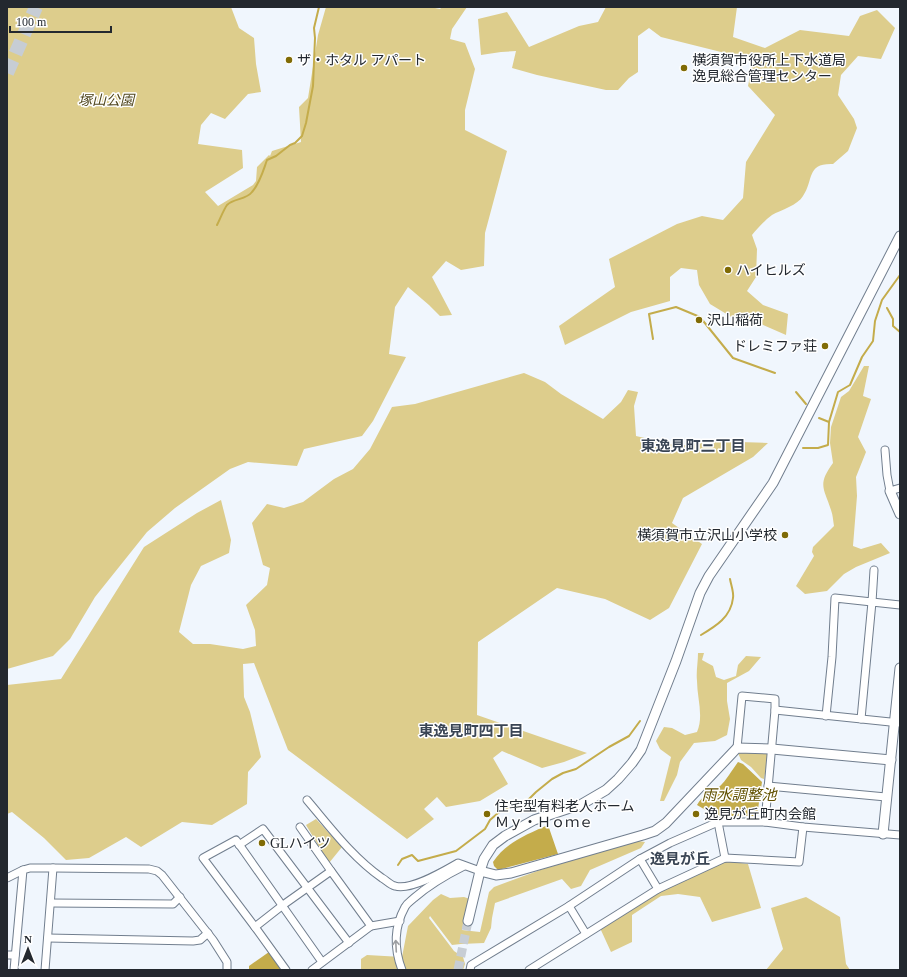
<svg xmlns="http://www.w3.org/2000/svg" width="907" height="977" font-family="'Times New Roman','Noto Sans JP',serif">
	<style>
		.green { fill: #ddcd8c }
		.water { fill: #c4ac4b }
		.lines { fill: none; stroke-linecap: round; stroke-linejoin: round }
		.stream { stroke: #c4ac4b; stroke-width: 2 }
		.tertiary-tunnel { stroke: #c7cdd4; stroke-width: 9; stroke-dasharray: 9 4.5; stroke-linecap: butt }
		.motorway-tunnel { stroke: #c7cdd4; stroke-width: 14; stroke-dasharray: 14 7; stroke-linecap: butt }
		.minor-casing { stroke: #717e8e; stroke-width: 9 }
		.tertiary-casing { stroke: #717e8e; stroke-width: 11 }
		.minor { stroke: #fff; stroke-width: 7 }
		.tertiary { stroke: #fff; stroke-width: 9 }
		.oneway { stroke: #9c9ea1 }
		.poi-dot { fill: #806b05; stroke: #fff; stroke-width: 1.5 }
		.labels { text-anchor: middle; stroke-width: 3; stroke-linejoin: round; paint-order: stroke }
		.poi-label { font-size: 14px; fill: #23282f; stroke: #fff; text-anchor: start }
		.park-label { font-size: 14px; font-style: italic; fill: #4f451c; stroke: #fff }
		.neighbourhood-label { font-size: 15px; font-weight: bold; fill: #3a4554; stroke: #fff }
		.water-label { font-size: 15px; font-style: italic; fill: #615000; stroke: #fff }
	</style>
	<rect width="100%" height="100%" fill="#f0f6fd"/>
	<!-- green -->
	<g class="green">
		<polygon points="7,7 231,7 239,28 254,38 256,64 261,92 248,94 225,119 211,113 201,125 198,144 242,150 243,168 205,192 218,206 253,185 256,181 257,167 269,155 270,156 272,151 301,142 299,107 308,98 318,35 326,7 430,7 440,9 442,7 467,7 452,29 450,39 465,43 475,69 465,110 465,130 507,151 485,233 484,266 461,270 446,261 432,277 452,315 440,316 429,305 408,287 395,307 389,354 406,357 373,421 362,436 304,449 297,466 248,462 230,469 175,508 147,532 95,597 70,639 53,656 7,669"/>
		<path d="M606,7H737L733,37L765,48L800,30L849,36L860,16L877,10L895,28L881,59L858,56L841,75L838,95L854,119L857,128L848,151L833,164C806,163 814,180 803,196C798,205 781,210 772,215C765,220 758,228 752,235L757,249L756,277L747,291L763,305L788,314L786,335L752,320L738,321L710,304L699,285L697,270L681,268L670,277V301L631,312L565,345L559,326L615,287L609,259L677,224L702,216L723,220L743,198L746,162L775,115L748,86L753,60L661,37L649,28L638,36V72L629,78L618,90H606L537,75L512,68L516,51L501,52L481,55L478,19L507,12L529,47L579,26L598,22Z"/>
		<path d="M864,366H869L863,396L871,399L858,437L866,452L856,477L857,496L853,546L861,549L881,543L890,553L856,567L844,574L827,591L805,594L796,586L814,556L812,552L813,547L834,526C833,521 833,515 831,510C824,488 817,485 833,463L830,443L831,427L841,397L849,391Z"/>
		<polygon points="524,373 545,382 561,394 603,419 621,402 628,390 638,392 634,406 636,436 679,446 707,441 768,443 753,457 683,498 672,523 702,544 669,608 650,620 605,599 557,588 478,642 477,715 587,753 564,762 542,768 502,751 493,758 508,784 480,801 446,807 437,797 424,809 434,819 407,839 288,750 254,663 243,664 244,697 250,712 261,757 248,772 247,804 212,825 182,822 141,847 126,837 89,858 66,860 44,838 12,812 7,814 7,685 61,679 144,547 197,513 221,500 231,540 229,553 201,566 191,585 179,632 193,644 210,644 243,649 256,646 255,630 246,605 267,585 270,568 263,565 252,523 267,504 284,508 303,502 334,479 353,469 370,449 392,407 415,404"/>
		<path d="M698,653H704L702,660L713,666L716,677L724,680L736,676L738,665L746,656L761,657L749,671L727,683V701L730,719L727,735L715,741L694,743L680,762L677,775L664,801H660L671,757L660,749L656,741L664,727L672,728L685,735L697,732C704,716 697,698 697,681C696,672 698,662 698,653Z"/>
		<polygon points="745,750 769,751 764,779 761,778 751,767 741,760 738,753"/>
		<polygon points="316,819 342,847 329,863 306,825"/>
		<polygon points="638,841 645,842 641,848 590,870 581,886 571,889 562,879 495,903 492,918 491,928 484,943 461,944 452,945 430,916 429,918 454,951 463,957 465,964 463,970 361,970 361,959 367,955 402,957 408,926 433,900 441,894 450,898 464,897 470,899 462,930 480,932 489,892 494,887 543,869"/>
		<polygon points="726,861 748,864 761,908 712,922 700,897 678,894 661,896 632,915 632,942 611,952 600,928 651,896"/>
		<polygon points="806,897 840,917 846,964 850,970 766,970 783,949 771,908"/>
	</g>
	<!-- water -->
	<g class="water">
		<path d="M738,762L743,764L762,782L758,809L756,816H720L710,819L709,812L697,805C703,794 712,794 719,787C726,781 732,770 738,762Z"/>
		<path d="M548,825L558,854L498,870L494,866L493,862C506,842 528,834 548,825Z"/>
		<polygon points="269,952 281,970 249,970 249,966"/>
	</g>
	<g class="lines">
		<!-- stream -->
		<g class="stream">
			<path d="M217,225C220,219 224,209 227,205C234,198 246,200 252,192C260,183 263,171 267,160L276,156L290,145L295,143L302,136L306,123L313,86L315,38L314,28L319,7"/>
			<polyline points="887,308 893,319 893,326 900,332"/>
			<polyline points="653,339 649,314 676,307 700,317 733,358 775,373"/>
			<polyline points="796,392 806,404"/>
			<polyline points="819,418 829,422"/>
			<polyline points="803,448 818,448 828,445 829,422 838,392 850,385 862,357 873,341 875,321 882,300 900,275"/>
			<path d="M701,635C716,626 731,617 733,598C734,592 731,585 730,579"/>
			<polyline points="398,865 402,859 412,855 418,861 456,851 485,829 490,820 498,813 507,808 527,801 536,792 552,779 563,773 576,769 609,747 629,736 640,721"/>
		</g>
		<!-- tertiary-tunnel -->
		<polyline class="tertiary-tunnel" points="458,970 468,921"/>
		<!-- motorway-tunnel -->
		<polyline class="motorway-tunnel" points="7,73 36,7"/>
		<defs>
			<g id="minor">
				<polyline points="885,450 887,475 890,491 900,488"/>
				<polyline points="775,710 900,723"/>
				<polyline points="826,716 832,657 835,598 872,602 874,570"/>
				<polyline points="861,719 872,602 900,605"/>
				<polyline points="737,748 742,696 775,699 775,710 765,822"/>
				<polyline points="768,786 886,797"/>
				<path d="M307,800C330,827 352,857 382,878C386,880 390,885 395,886C411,891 444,871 458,863L480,871"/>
				<polyline points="718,822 725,858"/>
				<polyline points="300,827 331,871"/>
				<polyline points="239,845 263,829 349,943"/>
				<polyline points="640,859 658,889"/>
				<polyline points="7,878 23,870"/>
				<polyline points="51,903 173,904 180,897"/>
				<polyline points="569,906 586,934"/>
				<polyline points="255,927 283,905 331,871 371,926"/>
				<polyline points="48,938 193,941 200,940 208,933"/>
				<polyline points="7,955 15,955"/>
				<polyline points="14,970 23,870 30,868 53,868 149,869 157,871 162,875 213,940 227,962 227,970"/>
				<polyline points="45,970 53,868"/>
				<polyline points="286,970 255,927 203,858 236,840 322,962"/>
				<polyline points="312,970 371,926 400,921"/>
				<path d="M402,970C394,949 394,927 405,907C407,903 411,901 414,898C429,885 446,875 464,866"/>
				<polyline points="470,970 471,965 569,906 640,859 670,843 718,822 765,822 803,827 900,835"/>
				<polyline points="529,970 658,889 725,858 799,862 803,827"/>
			</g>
			<g id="tertiary">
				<polyline points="890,491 900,514"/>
				<polyline points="883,834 900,668"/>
				<polyline points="480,871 496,875 511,873 643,835 655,831 666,823 737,748 772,749 891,760"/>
				<polyline points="468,921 480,871 484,859 493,845 505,836 534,820 582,804 606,790 618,779 632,763 641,750 676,661 700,593 709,576 773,483 900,236"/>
			</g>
		</defs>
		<!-- minor casing -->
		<use href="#minor" class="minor-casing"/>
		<!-- tertiary casing -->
		<use href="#tertiary" class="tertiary-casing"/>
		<!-- minor -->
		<use href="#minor" class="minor"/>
		<!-- tertiary -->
		<use href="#tertiary" class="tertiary"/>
	</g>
	<!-- one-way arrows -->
	<defs><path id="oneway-shaft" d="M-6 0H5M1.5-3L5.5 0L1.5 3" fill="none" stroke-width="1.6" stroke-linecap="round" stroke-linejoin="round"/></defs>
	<use class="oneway" href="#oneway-shaft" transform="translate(396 946) rotate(-93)"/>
	<!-- markers -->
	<g class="poi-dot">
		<circle cx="289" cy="60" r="4"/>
		<circle cx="684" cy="68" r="4"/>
		<circle cx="728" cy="270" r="4"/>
		<circle cx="699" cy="320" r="4"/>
		<circle cx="825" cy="346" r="4"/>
		<circle cx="785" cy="535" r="4"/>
		<circle cx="487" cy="814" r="4"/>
		<circle cx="696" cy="814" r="4"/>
		<circle cx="262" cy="843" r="4"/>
	</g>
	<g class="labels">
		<!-- poi labels -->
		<g class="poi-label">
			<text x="297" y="65">ザ・ホタル アパート</text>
			<text x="692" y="65">横須賀市役所上下水道局<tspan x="692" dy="16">逸見総合管理センター</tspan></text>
			<text x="736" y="275">ハイヒルズ</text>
			<text x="707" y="325">沢山稲荷</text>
			<text x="817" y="351" text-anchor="end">ドレミファ荘</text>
			<text x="777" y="540" text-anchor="end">横須賀市立沢山小学校</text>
			<text x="495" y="811">住宅型有料老人ホーム<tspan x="495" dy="16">Ｍｙ・Ｈｏｍｅ</tspan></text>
			<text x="704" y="819">逸見が丘町内会館</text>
			<text x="270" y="848">GLハイツ</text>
		</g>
		<!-- park labels -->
		<g class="park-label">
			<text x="106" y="105">塚山公園</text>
		</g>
		<!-- neighbourhood labels -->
		<g class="neighbourhood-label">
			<text x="693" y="451">東逸見町三丁目</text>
			<text x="471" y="736">東逸見町四丁目</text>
			<text x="680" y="864">逸見が丘</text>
		</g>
		<!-- water labels -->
		<g class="water-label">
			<text x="739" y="800">雨水調整池</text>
		</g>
	</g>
	<!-- border -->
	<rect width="907" height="977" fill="none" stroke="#23282f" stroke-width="16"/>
	<!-- north arrow -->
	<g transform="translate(28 949)" stroke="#ffffff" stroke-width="3" paint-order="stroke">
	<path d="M0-3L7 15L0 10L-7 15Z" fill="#23282f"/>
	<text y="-6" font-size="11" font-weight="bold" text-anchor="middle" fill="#23282f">N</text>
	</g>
	<!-- scale -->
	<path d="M10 26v6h101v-6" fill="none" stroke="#23282f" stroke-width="2"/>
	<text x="16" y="26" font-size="12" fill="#23282f" stroke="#ffffff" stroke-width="3" paint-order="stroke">100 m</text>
</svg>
